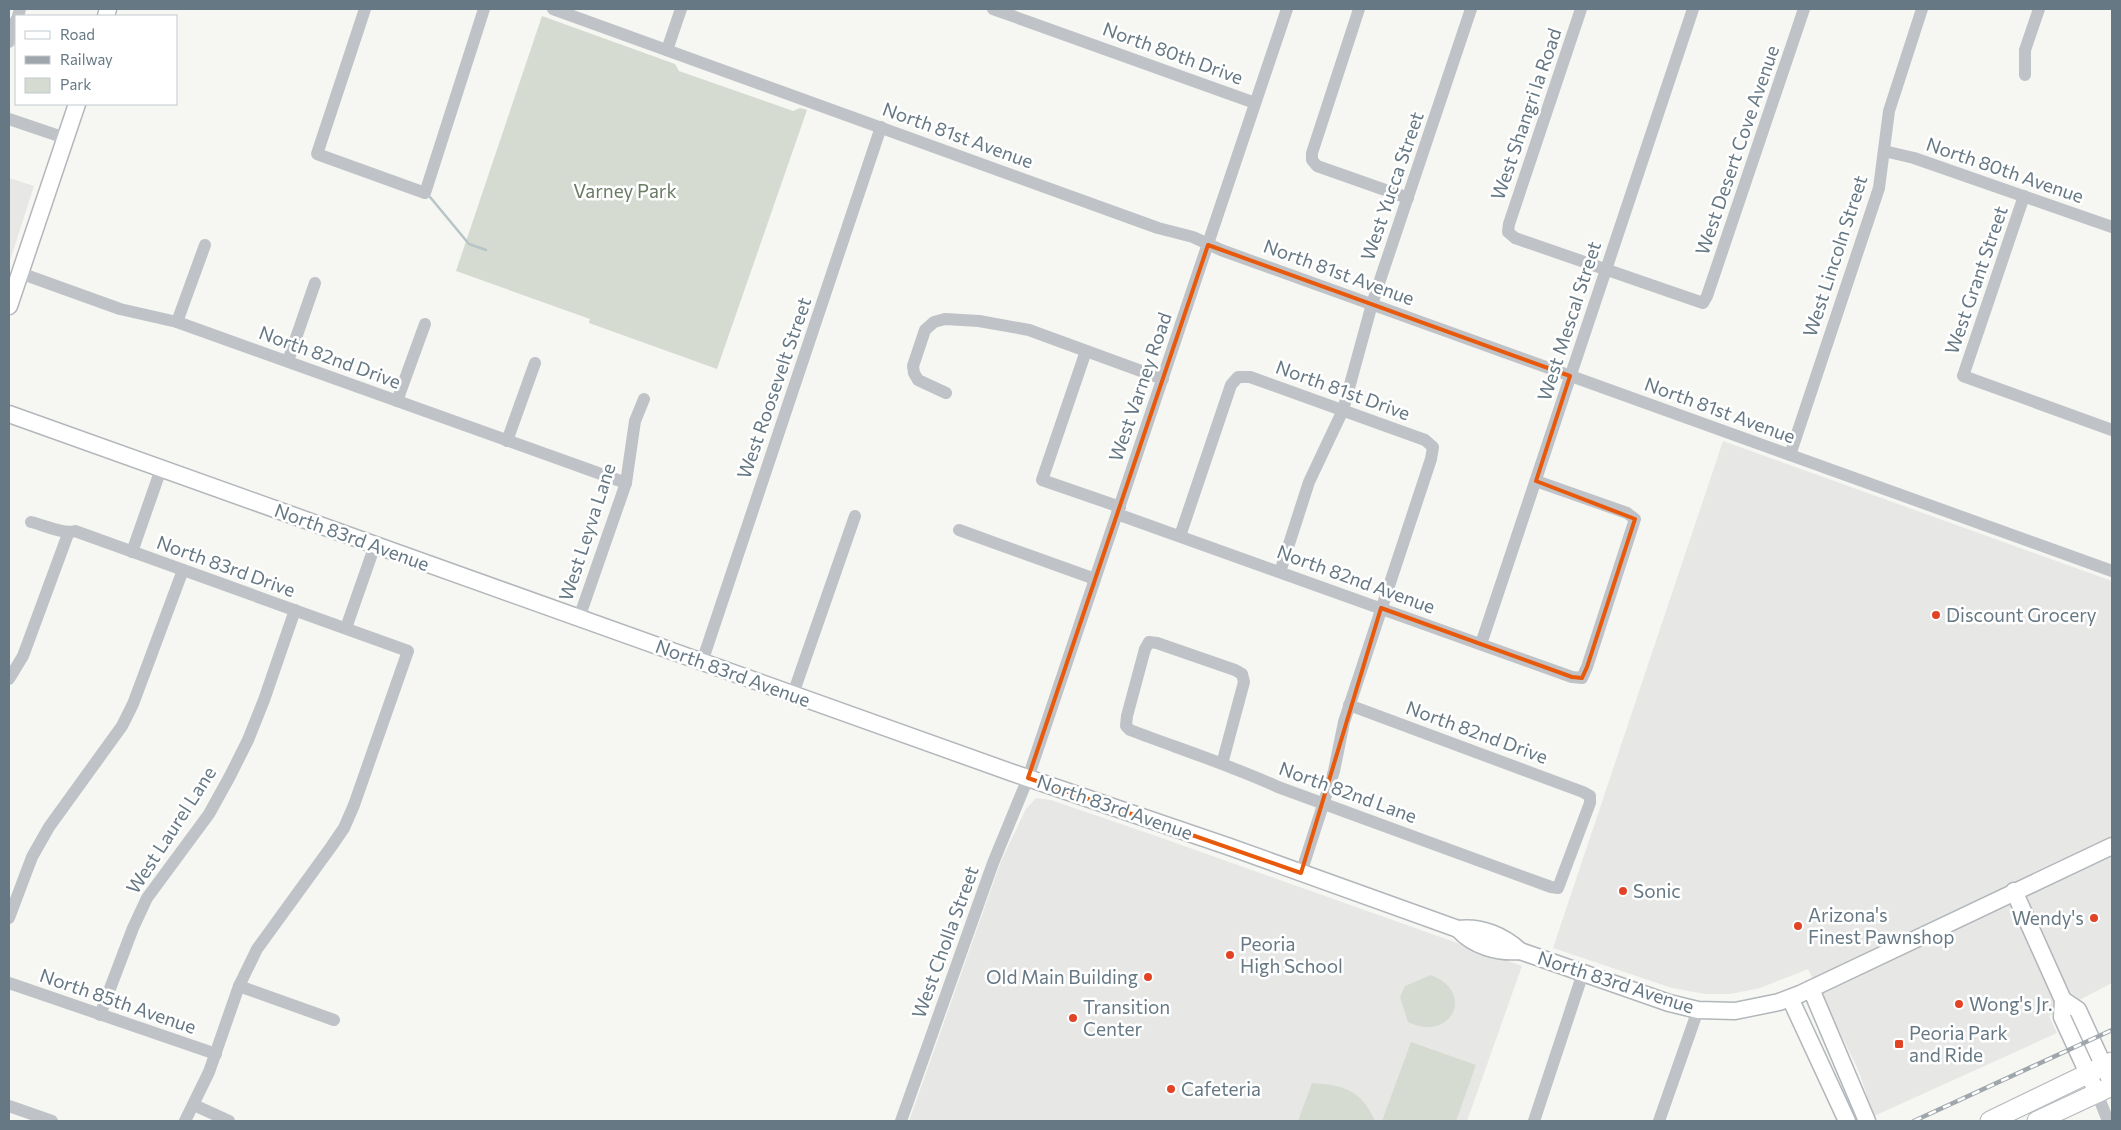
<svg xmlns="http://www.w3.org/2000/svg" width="2121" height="1130" font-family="Commissioner,sans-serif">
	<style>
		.built { fill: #e7e7e6 }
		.green { fill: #d6dbd1 }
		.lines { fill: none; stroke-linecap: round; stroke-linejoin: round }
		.stream { stroke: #b7c5c8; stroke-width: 2.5 }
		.major-casing { stroke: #b2b7bb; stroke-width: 19 }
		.highway-casing { stroke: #b4b8bb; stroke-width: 21 }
		.minor { stroke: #bfc3c7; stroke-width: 12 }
		.major { stroke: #fff; stroke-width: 16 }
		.highway { stroke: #fff; stroke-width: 19 }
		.rail-casing { stroke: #a0a7ac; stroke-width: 4.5 }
		.rail { stroke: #fff; stroke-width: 2.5; stroke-dasharray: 8; stroke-linecap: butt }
		.marked { fill: none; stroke: #e8590c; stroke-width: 4; stroke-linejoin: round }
		.poi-dot { fill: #e34325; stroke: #fff; stroke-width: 2 }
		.labels { text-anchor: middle; stroke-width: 5; stroke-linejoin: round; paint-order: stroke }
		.street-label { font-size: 19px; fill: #657884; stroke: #fff }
		.park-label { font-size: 19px; fill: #6a7b64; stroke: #fff }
		.poi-label { font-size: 19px; fill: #657884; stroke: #fff; text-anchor: start }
	</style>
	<rect width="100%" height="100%" fill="#f6f6f2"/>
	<!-- built -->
	<g class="built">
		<polygon points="9,178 34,186 9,264"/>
		<polygon points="1723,441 2112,581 2112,983 2049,1016 2057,1033 1872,1117 1866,1092 1857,1067 1808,969 1760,988 1730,994 1705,994 1672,988 1553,948"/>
		<polygon points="1036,798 1051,800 1159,837 1522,966 1467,1121 909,1121 1001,861 1026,809"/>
	</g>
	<!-- green -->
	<g class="green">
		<polygon points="542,16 675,64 679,71 793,111 800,108 807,110 717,369 589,323 590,319 456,271"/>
		<path d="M1431,975C1477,993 1450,1043 1408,1022L1400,997L1405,986Z"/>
		<polygon points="1411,1042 1476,1065 1456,1121 1382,1121"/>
		<path d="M1312,1083C1344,1085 1361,1090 1375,1121H1298Z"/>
	</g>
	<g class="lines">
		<!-- stream -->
		<polyline class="stream" points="430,197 469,244 486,250"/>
		<defs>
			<g id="major">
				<polyline points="106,16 108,9"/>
				<polyline points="9,306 77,104"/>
				<path d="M9,414L1013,773L1230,847L1458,929C1481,926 1504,936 1520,951"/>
				<polyline points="2014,891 2063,1000 2062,1017 2097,1093"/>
				<path d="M1458,929C1473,946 1498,953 1520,951L1669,1003L1698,1010L1735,1011L1779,1002L1800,994L2112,846"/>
				<polyline points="1811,989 1867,1121"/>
				<polyline points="1790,998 1847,1121"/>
				<polyline points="2063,1000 2078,1010 2112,1084"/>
			</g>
			<g id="highway">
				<polyline points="1990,1121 2112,1062"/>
				<polyline points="2037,1121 2112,1086"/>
			</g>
		</defs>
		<!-- major casing -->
		<use href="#major" class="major-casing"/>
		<!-- highway casing -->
		<use href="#highway" class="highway-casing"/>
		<!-- minor -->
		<g class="minor">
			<polyline points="365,9 317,154 425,193 484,9"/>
			<polyline points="553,9 1158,228 1193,237 1221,250 2112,571"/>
			<polyline points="993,9 1255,103"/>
			<polyline points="1359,9 1312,153 1312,160 1317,166 1408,198"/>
			<polyline points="1581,9 1509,224 1508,232 1515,238 1703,303 1707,296 1804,9"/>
			<polyline points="18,16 20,9"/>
			<polyline points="9,42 16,20"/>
			<polyline points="667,50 681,9"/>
			<polyline points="2025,75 2025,50 2039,9"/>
			<polyline points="9,119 65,138"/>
			<polyline points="1884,151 1914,158 2112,227"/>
			<polyline points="2024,196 1963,376 2112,430"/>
			<polyline points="20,273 120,309 177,322 626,483"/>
			<polyline points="177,322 205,245"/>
			<polyline points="1086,351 1042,480 1120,507"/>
			<polyline points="288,361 315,283"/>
			<polyline points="946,393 918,380 914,373 913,366 925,330 934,322 945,319 979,321 1029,330 1163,379"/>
			<polyline points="397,401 425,324"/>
			<polyline points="507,441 535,363"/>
			<polyline points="1790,455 1879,188 1889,111 1922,9"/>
			<polyline points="1117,514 1572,677 1582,678 1587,667 1635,519 1627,513 1536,481"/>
			<path d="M31,522C44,525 65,535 75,531L408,651L354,805L344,828L331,847L257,949L239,986L209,1072L185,1121"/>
			<polyline points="959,530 1095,579"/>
			<polyline points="1180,536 1231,385 1238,377 1250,377 1425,440 1433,447 1431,459 1344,722 1334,771 1301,873"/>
			<polyline points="132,552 161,469"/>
			<polyline points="1280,572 1309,482 1343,410 1372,304 1471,9"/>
			<polyline points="579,618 626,483 635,421 644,399"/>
			<polyline points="346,628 375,545"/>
			<polyline points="1481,644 1693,9"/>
			<polyline points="702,662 881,127"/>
			<polyline points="9,679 23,656 68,534"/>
			<polyline points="793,694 855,516"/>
			<path d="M1222,764L1244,682L1242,674L1235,670L1157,643L1149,642L1145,649L1127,716L1126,726L1130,730C1180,749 1230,765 1278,787L1551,887L1558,888L1590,803V796L1583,792L1349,705"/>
			<polyline points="9,918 32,857 49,827 122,726 133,704 183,570"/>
			<polyline points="9,983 216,1054"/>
			<polyline points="239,986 334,1020"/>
			<polyline points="100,1015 133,928 147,898 209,814 230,776 248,740 264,700 295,610"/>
			<polyline points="2097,1093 2108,1121"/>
			<polyline points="194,1105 229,1121"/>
			<polyline points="9,1106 52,1121"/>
			<polyline points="901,1121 993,863 1028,778 1287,9"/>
			<polyline points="1534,1121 1583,973"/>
			<polyline points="1659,1121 1698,1010"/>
		</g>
		<!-- major -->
		<use href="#major" class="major"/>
		<!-- highway -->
		<use href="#highway" class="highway"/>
		<defs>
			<polyline id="rail" points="1914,1121 2112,1030"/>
		</defs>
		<!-- rail casing -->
		<use href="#rail" class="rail-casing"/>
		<!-- rail -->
		<use href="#rail" class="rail"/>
	</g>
	<!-- marked area -->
	<path class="marked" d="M1208,245L1570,376L1536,481L1635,519L1587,667L1582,678L1572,677L1381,608L1301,873L1028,778Z"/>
	<!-- markers -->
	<g class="poi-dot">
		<circle cx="1936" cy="615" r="5"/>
		<circle cx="1623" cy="891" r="5"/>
		<circle cx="2094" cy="918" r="5"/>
		<circle cx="1798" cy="926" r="5"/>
		<circle cx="1230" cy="955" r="5"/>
		<circle cx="1148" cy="977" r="5"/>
		<circle cx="1959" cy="1004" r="5"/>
		<circle cx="1073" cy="1018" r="5"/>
		<rect x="1894" y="1039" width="10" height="10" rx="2.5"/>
		<circle cx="1171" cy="1089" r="5"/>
	</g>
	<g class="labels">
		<!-- street labels -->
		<g class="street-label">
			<text transform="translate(1173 53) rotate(20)" y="7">North 80th Drive</text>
			<text transform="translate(1526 114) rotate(-71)" y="7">West Shangri la Road</text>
			<text transform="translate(958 135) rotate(20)" y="7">North 81st Avenue</text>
			<text transform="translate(1737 150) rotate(-71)" y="7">West Desert Cove Avenue</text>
			<text transform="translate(2005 170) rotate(19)" y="7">North 80th Avenue</text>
			<text transform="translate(1392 186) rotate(-71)" y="7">West Yucca Street</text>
			<text transform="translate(1835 256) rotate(-72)" y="7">West Lincoln Street</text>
			<text transform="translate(1339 272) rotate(20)" y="7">North 81st Avenue</text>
			<text transform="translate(1976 280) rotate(-71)" y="7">West Grant Street</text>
			<text transform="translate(1569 321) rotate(-72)" y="7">West Mescal Street</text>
			<text transform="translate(330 357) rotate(20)" y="7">North 82nd Drive</text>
			<text transform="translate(1140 387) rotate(-71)" y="7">West Varney Road</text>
			<text transform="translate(774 388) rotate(-71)" y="7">West Roosevelt Street</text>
			<text transform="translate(1343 390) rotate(20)" y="7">North 81st Drive</text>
			<text transform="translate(1720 410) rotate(20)" y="7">North 81st Avenue</text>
			<text transform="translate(587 532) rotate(-72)" y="7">West Leyva Lane</text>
			<text transform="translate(352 537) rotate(20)" y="7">North 83rd Avenue</text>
			<text transform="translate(226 566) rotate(20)" y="7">North 83rd Drive</text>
			<text transform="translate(1356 579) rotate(20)" y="7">North 82nd Avenue</text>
			<text transform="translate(733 673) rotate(20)" y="7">North 83rd Avenue</text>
			<text transform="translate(1477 732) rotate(20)" y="7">North 82nd Drive</text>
			<text transform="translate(1348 792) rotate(20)" y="7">North 82nd Lane</text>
			<text transform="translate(1115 807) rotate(19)" y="7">North 83rd Avenue</text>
			<text transform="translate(171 830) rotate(-57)" y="7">West Laurel Lane</text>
			<text transform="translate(945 942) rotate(-70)" y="7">West Cholla Street</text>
			<text transform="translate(1616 982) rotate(18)" y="7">North 83rd Avenue</text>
			<text transform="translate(118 1001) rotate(19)" y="7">North 85th Avenue</text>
		</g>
		<!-- park labels -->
		<g class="park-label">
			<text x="625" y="198">Varney Park</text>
		</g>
		<!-- poi labels -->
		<g class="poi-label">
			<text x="1946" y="622">Discount Grocery</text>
			<text x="1633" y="898">Sonic</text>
			<text x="1808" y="922">Arizona's<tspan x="1808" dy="22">Finest Pawnshop</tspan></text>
			<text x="2084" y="925" text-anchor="end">Wendy's</text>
			<text x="1240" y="951">Peoria<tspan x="1240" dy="22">High School</tspan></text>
			<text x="1138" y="984" text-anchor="end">Old Main Building</text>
			<text x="1969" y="1011">Wong's Jr.</text>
			<text x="1083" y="1014">Transition<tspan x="1083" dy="22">Center</tspan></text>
			<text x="1909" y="1040">Peoria Park<tspan x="1909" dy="22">and Ride</tspan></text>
			<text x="1181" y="1096">Cafeteria</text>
		</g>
	</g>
	<!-- border -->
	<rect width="2121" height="1130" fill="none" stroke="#657884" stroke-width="20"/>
	<!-- legend -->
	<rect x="15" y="15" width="162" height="90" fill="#ffffff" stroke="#c1c9ce"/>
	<rect x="25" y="31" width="25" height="8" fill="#ffffff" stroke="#c1c9ce"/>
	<text x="60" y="40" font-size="15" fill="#657884">Road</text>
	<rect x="25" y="56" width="25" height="8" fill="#a0a7ac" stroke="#c1c9ce"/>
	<text x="60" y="65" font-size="15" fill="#657884">Railway</text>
	<rect x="25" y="78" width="25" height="15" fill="#d6dbd1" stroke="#c1c9ce"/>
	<text x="60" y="90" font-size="15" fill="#657884">Park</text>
</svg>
